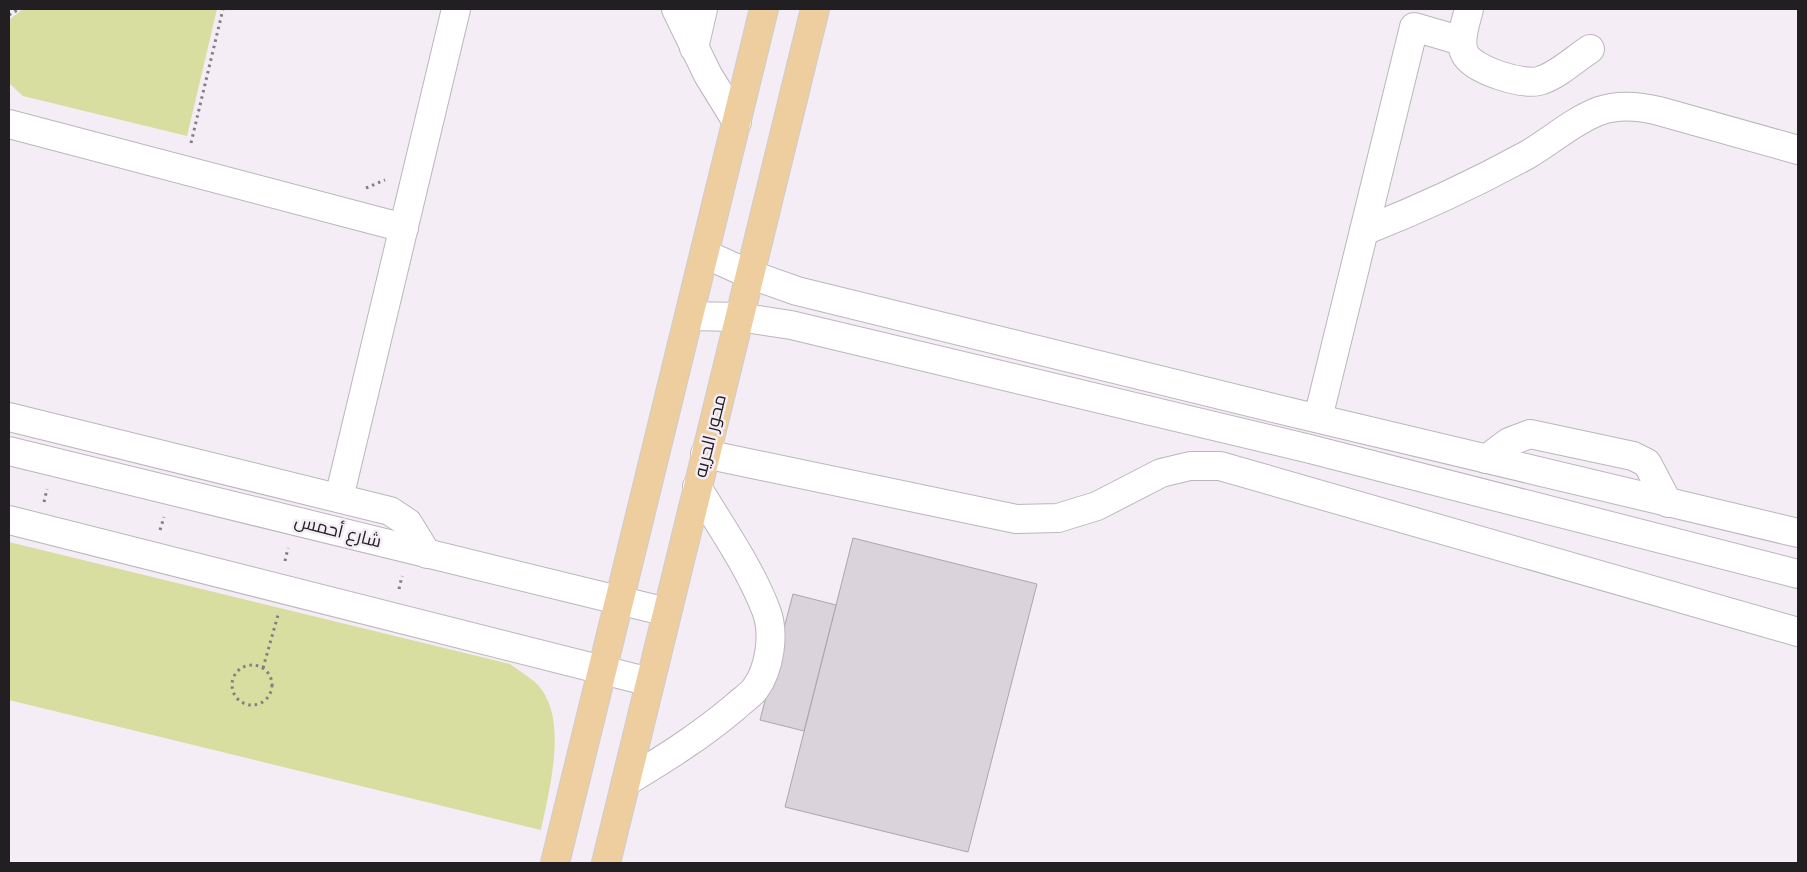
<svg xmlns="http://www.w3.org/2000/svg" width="1807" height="872" font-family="Lato,Cairo,sans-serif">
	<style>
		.green { fill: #d7de9f }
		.building { fill: #dad3db; stroke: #aca5ad }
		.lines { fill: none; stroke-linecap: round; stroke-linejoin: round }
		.minor-casing { stroke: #bcb5bd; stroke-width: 30 }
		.major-casing { stroke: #cecece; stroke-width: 30 }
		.path { stroke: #837e83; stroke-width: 3; stroke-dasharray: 2.5 4; stroke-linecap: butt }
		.minor { stroke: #fff; stroke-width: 28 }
		.major { stroke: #eecd9e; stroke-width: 28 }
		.labels { text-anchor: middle; stroke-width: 5; stroke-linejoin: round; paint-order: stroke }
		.street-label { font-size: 18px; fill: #221f22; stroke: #f4edf5 }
	</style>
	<rect width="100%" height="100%" fill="#f4edf5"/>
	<!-- green -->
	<g class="green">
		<polygon points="23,9 217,9 187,136 23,96 9,83 9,20"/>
		<path d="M9,542L510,664C519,671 530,677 538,685C569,719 549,790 541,830L9,700Z"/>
	</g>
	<!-- building -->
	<g class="building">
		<polygon points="853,538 1037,584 968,852 785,807"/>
		<polygon points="793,594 836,605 804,731 760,720"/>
	</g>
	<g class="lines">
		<defs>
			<g id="minor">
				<polyline points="676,9 708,75 737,122"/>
				<path d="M1469,9C1466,22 1458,41 1465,54C1473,70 1525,87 1542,80C1559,74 1575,59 1590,49"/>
				<polyline points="694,48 703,9"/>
				<polyline points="9,124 404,228"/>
				<path d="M1364,231C1420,209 1474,184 1527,155C1551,141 1573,121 1599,111C1619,104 1639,106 1659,111L1798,150"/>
				<polyline points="705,254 749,274 797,291 1290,412 1798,533"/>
				<polyline points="690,316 738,317 791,325 1310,449 1798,574"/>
				<polyline points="9,417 390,511 408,523 427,554"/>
				<polyline points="1318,418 1414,27 1462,41"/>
				<polyline points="9,451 667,612"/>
				<polyline points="705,454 1016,519 1058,518 1097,506 1161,473 1190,466 1220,466 1798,632"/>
				<polyline points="1486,459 1509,442 1530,434 1633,456 1647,463 1668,503"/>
				<polyline points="339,498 456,9"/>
				<polyline points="9,520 650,682"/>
				<path d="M626,782C664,759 701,736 735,707C741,701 750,696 755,689C770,669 775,633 766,610C749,566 721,527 697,487"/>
			</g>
			<g id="major">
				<polyline points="555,863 764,9"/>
				<polyline points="606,863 815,9"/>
			</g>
		</defs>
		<!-- minor casing -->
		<use href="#minor" class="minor-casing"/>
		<!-- major casing -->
		<use href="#major" class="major-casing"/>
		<!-- path -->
		<g class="path">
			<polyline points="9,15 19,9"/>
			<polyline points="191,143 223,9"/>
			<polyline points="366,188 385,180"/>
			<polyline points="44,502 47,489"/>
			<polyline points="160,530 164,517"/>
			<polyline points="285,561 288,548"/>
			<polyline points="399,589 402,576"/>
			<circle cx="252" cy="685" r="20"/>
			<polyline points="263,668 278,615"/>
		</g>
		<!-- minor -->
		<use href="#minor" class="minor"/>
		<!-- major -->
		<use href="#major" class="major"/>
	</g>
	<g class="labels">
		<!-- street labels -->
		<g class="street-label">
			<text transform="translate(710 436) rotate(-76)" y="6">محور الحريه</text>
			<text transform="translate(338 531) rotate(14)" y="6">شارع أحمس</text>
		</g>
	</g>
	<!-- border -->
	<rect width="1807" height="872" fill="none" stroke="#221f22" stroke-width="20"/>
</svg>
